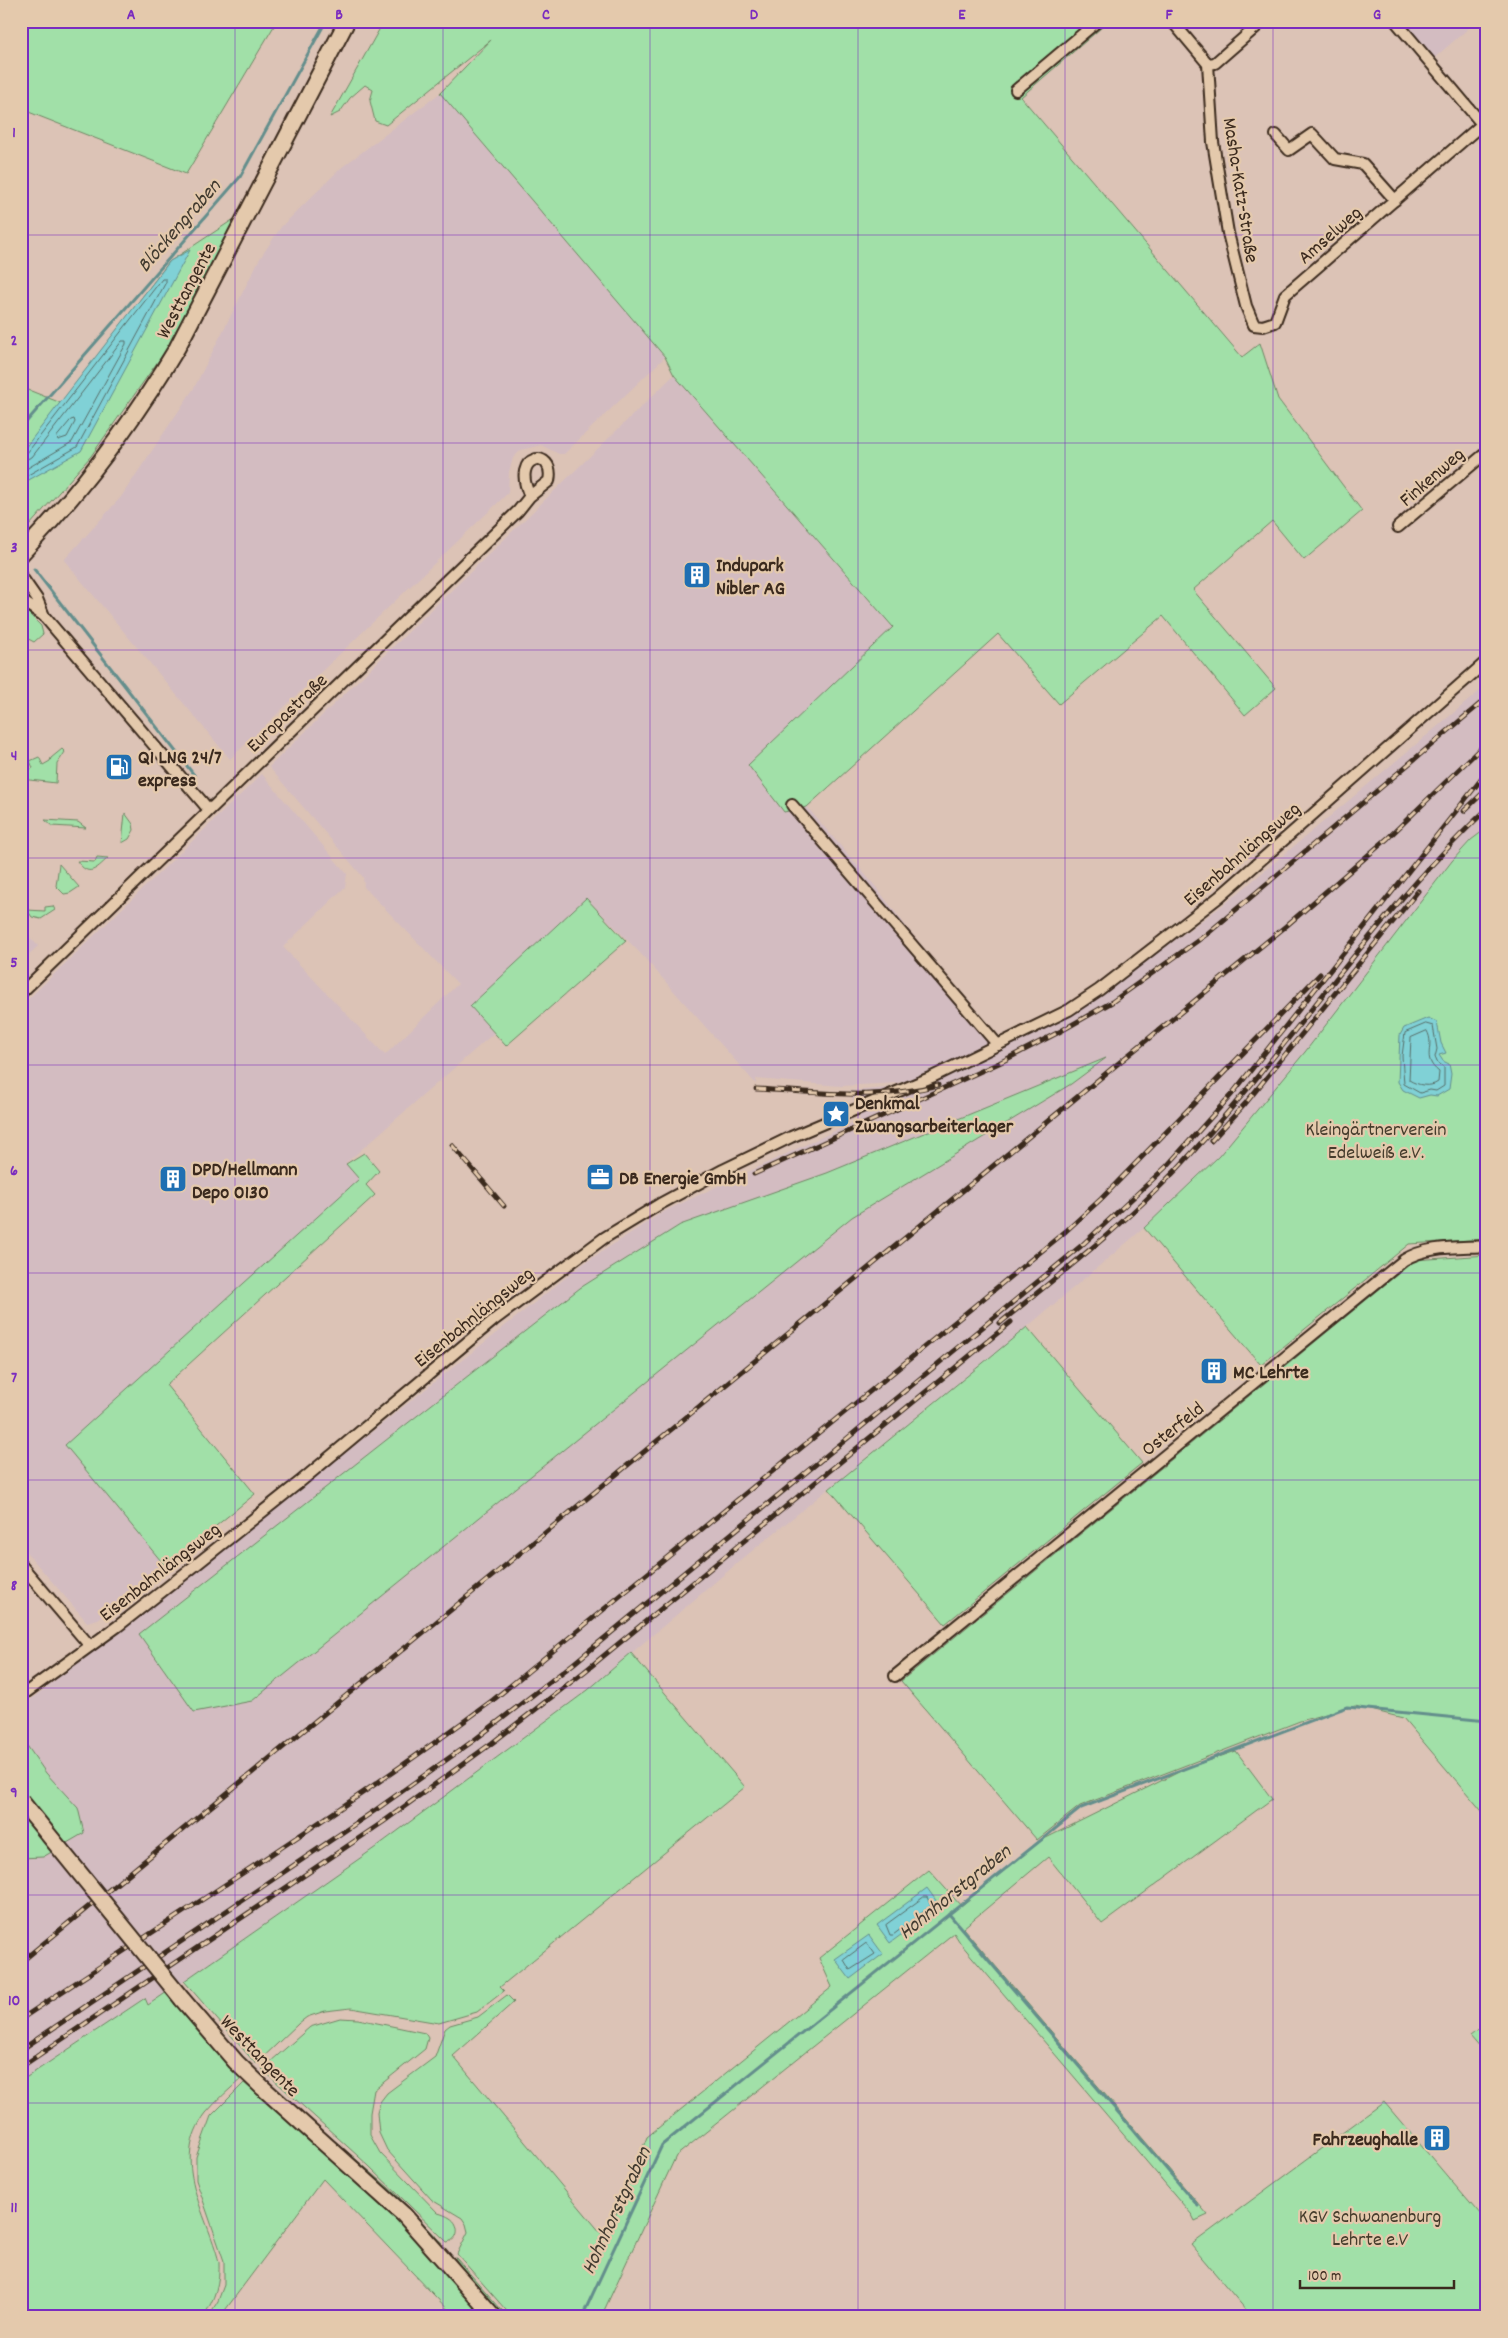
<svg xmlns="http://www.w3.org/2000/svg" width="1508" height="2338" font-family="Dekko,sans-serif">
	<style>
		.built { fill: #d3bcc1 }
		.green { fill: #a1e0a8; stroke: #6e8563 }
		.water { fill: #80d1d6; stroke: #648e8c }
		.lines { fill: none; stroke-linecap: round; stroke-linejoin: round }
		.shore { stroke: #576d68; stroke-width: 1 }
		.stream { stroke: #648e8c; stroke-width: 3 }
		.minor-casing { stroke: #3b2a1e; stroke-width: 14 }
		.secondary-casing { stroke: #3b2a1e; stroke-width: 19 }
		.minor { stroke: #e4c9ac; stroke-width: 10 }
		.secondary { stroke: #e4c9ac; stroke-width: 15 }
		.rail-casing { stroke: #3b2a1e; stroke-width: 5 }
		.rail { stroke: #e4c9ac; stroke-width: 3; stroke-dasharray: 9; stroke-linecap: butt }
		.secondary-bridge-casing { stroke: #3b2a1e; stroke-width: 19; stroke-linecap: butt }
		.secondary-bridge { stroke: #e4c9ac; stroke-width: 15 }
		.grid { fill: none; stroke: #7b2cbf; stroke-width: 1; stroke-opacity: 0.55 }
		.labels { text-anchor: middle; stroke-width: 4.5; stroke-linejoin: round; paint-order: stroke }
		.street-label { font-size: 20px; fill: #3b2a1e; stroke: #e4c9ac }
		.poi-label { font-size: 20px; font-weight: bold; fill: #3b2a1e; stroke: #e4c9ac; text-anchor: start }
		.park-label { font-size: 20px; fill: #453c2c; stroke: #e4c9ac }
		.water-label { font-size: 21px; font-style: italic; fill: #423b30; stroke: #e4c9ac }
		.neatline { fill: none; stroke: #7b2cbf; stroke-width: 2 }
		.grid-label { font-size: 16px; text-anchor: middle; font-weight: bold; fill: #7b2cbf }
	</style>
	<rect width="100%" height="100%" fill="#dcc3b6"/>
	<filter id="ink" filterUnits="userSpaceOnUse"><feTurbulence type="fractalNoise" baseFrequency=".02" numOctaves="2"/><feDisplacementMap in="SourceGraphic" scale="10" xChannelSelector="R" yChannelSelector="G"/><feConvolveMatrix kernelMatrix="1 2 1 2 8 2 1 2 1" color-interpolation-filters="sRGB"/></filter>
	<g filter="url(#ink)">
		<!-- built -->
		<g class="built">
			<polygon points="1401,21 1477,21 1433,59"/>
			<polygon points="440,93 665,357 564,454 559,454 541,445 521,450 513,458 509,472 508,493 230,759 64,560 121,497 194,388 259,260 281,227 341,168"/>
			<polygon points="674,375 894,628 748,765 784,812 807,807 876,887 968,1007 992,1044 926,1075 897,1083 841,1086 756,1079 756,1084 641,954 587,899 471,1006 494,1033 346,1163 360,1179 66,1445 168,1567 98,1619 87,1622 21,1546 21,1006 262,774 347,874 345,887 283,947 385,1055 458,984 364,887 363,877 269,767"/>
			<polygon points="1487,685 1487,827 1471,840 1452,861 1305,1052 1219,1156 1144,1228 1027,1327 741,1560 588,1690 376,1847 192,1976 148,2005 145,1998 21,2081 21,1707 290,1497 583,1264 663,1212 860,1119 850,1091 900,1087 1004,1047 1077,1011 1226,903"/>
			<polygon points="21,928 38,946 21,962"/>
		</g>
		<!-- green -->
		<g class="green">
			<polygon points="21,21 277,21 186,174 21,109"/>
			<polygon points="384,21 1109,21 1021,97 1242,357 1260,343 1278,399 1362,511 1304,560 1272,521 1193,590 1276,688 1245,715 1163,616 1059,704 998,634 807,807 784,812 748,765 893,627 674,375 665,357 440,93 491,40 386,125 375,121 370,101 373,90 365,85 350,98 340,112 330,117"/>
			<polygon points="243,213 178,333 91,456 21,535 21,387 61,403 169,262"/>
			<polygon points="21,606 41,626 43,634 34,642 21,635"/>
			<polygon points="62,749 65,752 57,764 56,783 21,779 21,774 33,768 30,761 39,757 43,765 50,761 51,758"/>
			<polygon points="125,813 133,824 134,830 129,839 122,843"/>
			<polygon points="45,820 78,822 86,828 52,826"/>
			<polygon points="1487,828 1487,1239 1409,1244 1261,1365 1144,1228 1219,1156 1305,1052 1452,861 1471,840"/>
			<path d="M97,857L108,858C96,869 89,878 77,861L95,862Z"/>
			<polygon points="59,864 79,887 70,893 64,894 56,886"/>
			<polygon points="586,898 626,941 506,1046 470,1006"/>
			<polygon points="53,906 55,910 41,919 32,917 27,910 45,911 45,907"/>
			<polygon points="1106,1058 1071,1084 852,1217 252,1701 194,1712 139,1634 580,1288 680,1225 827,1173"/>
			<polygon points="364,1153 379,1171 366,1185 375,1195 166,1385 255,1494 166,1567 65,1445 359,1179 346,1164"/>
			<polygon points="1487,1255 1487,1817 1403,1718 1355,1706 1300,1721 1080,1806 1037,1840 901,1681 1415,1260"/>
			<polygon points="1027,1327 1142,1463 945,1624 829,1489"/>
			<polygon points="631,1653 745,1787 500,1987 504,1991 477,2012 439,2023 351,2008 325,2011 307,2017 299,2023 257,2063 255,2063 184,1981 376,1847 588,1690"/>
			<polygon points="21,1737 46,1773 78,1808 84,1833 43,1857 21,1858"/>
			<polygon points="1236,1751 1272,1799 1102,1924 1048,1857 963,1928 1208,2215 1195,2221 1192,2215 961,1944 954,1933 676,2156 601,2317 512,2317 457,2254 468,2232 466,2224 462,2218 432,2200 387,2150 379,2133 377,2113 380,2102 387,2093 435,2057 445,2029 450,2025 478,2017 507,1995 514,2002 453,2056 606,2239 647,2137 832,1987 819,1958 929,1870 961,1906 1040,1841 1187,1768"/>
			<path d="M167,1992L242,2078C230,2089 217,2100 206,2113C169,2161 207,2213 219,2262C220,2283 215,2299 203,2317H26L21,2311V2081L145,1998L148,2005Z"/>
			<path d="M340,2018L358,2019L425,2033L428,2038L425,2049L374,2090L370,2113V2135L380,2153L438,2213C442,2214 447,2216 450,2218C460,2224 460,2240 447,2242L369,2166L262,2069L310,2027Z"/>
			<polygon points="1487,2023 1487,2056 1470,2036"/>
			<polygon points="244,2083 379,2198 487,2317 455,2317 323,2179 220,2317 208,2317 218,2301 224,2285 224,2261 196,2180 196,2157 211,2116"/>
			<polygon points="273,2087 396,2194 442,2243 434,2238 272,2088"/>
			<polygon points="1384,2102 1487,2223 1487,2317 1252,2317 1191,2245"/>
			<polygon points="455,2258 456,2258 508,2317 501,2317 463,2271"/>
		</g>
		<!-- water -->
		<g class="water">
			<polygon points="190,250 81,451 25,482 21,487 21,453 170,261"/>
			<polygon points="1428,1018 1437,1022 1441,1043 1446,1053 1439,1055 1443,1061 1449,1064 1451,1074 1449,1089 1437,1096 1430,1095 1419,1098 1403,1090 1398,1082 1400,1035 1404,1028"/>
			<polygon points="927,1888 940,1906 890,1943 877,1925"/>
			<polygon points="869,1935 883,1954 850,1979 835,1959"/>
		</g>
		<g class="lines">
			<!-- shore -->
			<g class="shore">
				<polygon points="71,420 74,419 75,422 67,437 58,440 57,437"/>
				<polyline points="21,455 27,453 162,279 166,279 166,282 77,447 21,479"/>
				<polyline points="21,461 32,457 122,341 126,341 126,344 72,442 21,472"/>
				<polygon points="1426,1024 1433,1026 1437,1049 1435,1057 1437,1062 1444,1067 1444,1086 1436,1091 1430,1090 1420,1093 1404,1084 1402,1056 1405,1033"/>
				<path d="M1427,1031C1436,1047 1420,1057 1439,1072L1438,1082C1430,1088 1417,1085 1409,1080L1411,1038Z"/>
				<polygon points="924,1897 927,1897 931,1906 893,1935 890,1935 886,1925"/>
				<polygon points="867,1943 875,1954 850,1970 844,1960"/>
			</g>
			<!-- stream -->
			<g class="stream">
				<polyline points="21,428 240,177 326,21"/>
				<polyline points="34,569 194,775"/>
				<polyline points="949,1914 1198,2206"/>
				<polyline points="582,2317 662,2145 1081,1808 1347,1707 1487,1721"/>
			</g>
			<defs>
				<g id="minor">
					<polyline points="1172,21 1208,64 1213,142 1228,233 1246,306 1254,325 1263,326 1275,322 1285,295 1487,120"/>
					<polyline points="1397,23 1482,124"/>
					<polyline points="1208,64 1215,63 1263,21"/>
					<polyline points="1016,90 1098,21"/>
					<polyline points="1276,135 1289,150 1312,134 1335,159 1363,164 1395,200"/>
					<polyline points="1398,527 1487,452"/>
					<polyline points="21,576 37,599 44,616 209,810"/>
					<polyline points="21,600 44,616"/>
					<polyline points="792,805 998,1045"/>
					<path d="M21,993L518,511L530,496L549,481C556,447 509,453 530,496"/>
					<polyline points="21,1565 90,1646"/>
					<path d="M895,1676L1404,1260C1428,1245 1459,1248 1487,1246"/>
					<polyline points="21,1696 118,1626 197,1564 301,1481 494,1320 604,1238 660,1204 723,1170 791,1137 932,1077 1069,1010 1099,990 1219,897 1487,661"/>
				</g>
				<g id="secondary">
					<path d="M21,554C81,491 133,422 177,348L347,21"/>
					<polyline points="182,1999 236,2062 263,2088 404,2215 494,2317"/>
				</g>
			</defs>
			<!-- minor casing -->
			<use href="#minor" class="minor-casing"/>
			<!-- secondary casing -->
			<use href="#secondary" class="secondary-casing"/>
			<!-- minor -->
			<use href="#minor" class="minor"/>
			<!-- secondary -->
			<use href="#secondary" class="secondary"/>
			<defs>
				<g id="rail">
					<polyline points="1464,811 1487,789"/>
					<path d="M756,1089C819,1092 875,1101 938,1085"/>
					<polyline points="1211,1141 1245,1104 1418,891"/>
					<polyline points="452,1145 504,1206"/>
					<polyline points="754,1174 999,1063 1061,1031 1112,1002 1207,934 1487,698"/>
					<path d="M1000,1323C1060,1274 1123,1226 1177,1169C1286,1054 1371,918 1487,809"/>
					<polyline points="21,1962 1286,926 1388,838 1487,742"/>
					<path d="M21,2019C179,1913 340,1814 493,1700L1066,1231L1101,1199L1320,974"/>
					<polyline points="21,2050 377,1809 473,1741 573,1664 1081,1246 1167,1166 1232,1094 1487,772"/>
					<polyline points="21,2067 383,1822 492,1743 584,1672 1011,1322"/>
				</g>
			</defs>
			<!-- rail casing -->
			<use href="#rail" class="rail-casing"/>
			<!-- rail -->
			<use href="#rail" class="rail"/>
			<defs>
				<polyline id="secondary-bridge" points="21,1801 182,1999"/>
			</defs>
			<!-- secondary-bridge casing -->
			<use href="#secondary-bridge" class="secondary-bridge-casing"/>
			<!-- secondary-bridge -->
			<use href="#secondary-bridge" class="secondary-bridge"/>
		</g>
	</g>
	<!-- grid -->
	<path class="grid" d="M235,21V2317M443,21V2317M650,21V2317M858,21V2317M1065,21V2317M1273,21V2317M21,235H1487M21,443H1487M21,650H1487M21,858H1487M21,1065H1487M21,1273H1487M21,1480H1487M21,1688H1487M21,1895H1487M21,2103H1487"/>
	<!-- icons -->
	<defs>
		<symbol id="building-square" viewBox="-11 -11 22 22"><rect x="-9" y="-9" width="18" height="18" rx="4" fill="#1f6fb2" stroke="#e4c9ac"/><path d="M-4-6H4V6H1V3H-1V6H-4ZM-2.5-4.3h1.7v1.8h-1.7ZM.8-4.3h1.7v1.8H.8ZM-2.5-1h1.7V.8h-1.7ZM.8-1h1.7V.8H.8Z" fill="#fff"/></symbol>
		<symbol id="fuel-square" viewBox="-11 -11 22 22"><rect x="-9" y="-9" width="18" height="18" rx="4" fill="#1f6fb2" stroke="#e4c9ac"/><path d="M-5.5-6h7V0h2V4h1.3V-2.5L3-4.5l.8-.8L6-3V5H2.5V1h-1V6h-7ZM-4.2-4.7v3.2H.2V-4.7Z" fill="#fff"/></symbol>
		<symbol id="sight-square" viewBox="-11 -11 22 22"><rect x="-9" y="-9" width="18" height="18" rx="4" fill="#1f6fb2" stroke="#e4c9ac"/><path d="M0-6L1.8-2.2L6-1.7L2.9 1.2L3.7 5.4L0 3.3L-3.7 5.4L-2.9 1.2L-6-1.7L-1.8-2.2Z" fill="#fff"/></symbol>
		<symbol id="office-square" viewBox="-11 -11 22 22"><rect x="-9" y="-9" width="18" height="18" rx="4" fill="#1f6fb2" stroke="#e4c9ac"/><path d="M-6-3h4V-5.5h4V-3h4V5H-6ZM-1-4.5V-3h2v-1.5ZM-6 0V1H6V0Z" fill="#fff"/></symbol>
	</defs>
	<g fill-rule="evenodd">
		<use href="#building-square" x="681" y="559" width="32" height="32"/>
		<use href="#fuel-square" x="103" y="751" width="32" height="32"/>
		<use href="#sight-square" x="820" y="1098" width="32" height="32"/>
		<use href="#office-square" x="584" y="1161" width="32" height="32"/>
		<use href="#building-square" x="157" y="1163" width="32" height="32"/>
		<use href="#building-square" x="1198" y="1355" width="32" height="32"/>
		<use href="#building-square" x="1421" y="2122" width="32" height="32"/>
	</g>
	<g class="labels">
		<!-- street labels -->
		<g class="street-label">
			<text transform="translate(1242 190) rotate(81)" y="7">Masha-Katz-Straße</text>
			<text transform="translate(1329 234) rotate(-41)" y="7">Amselweg</text>
			<text transform="translate(185 290) rotate(-62)" y="7">Westtangente</text>
			<text transform="translate(1431 476) rotate(-41)" y="7">Finkenweg</text>
			<text transform="translate(286 712) rotate(-44)" y="7">Europastraße</text>
			<text transform="translate(1241 853) rotate(-41)" y="7">Eisenbahnlängsweg</text>
			<text transform="translate(473 1316) rotate(-39)" y="7">Eisenbahnlängsweg</text>
			<text transform="translate(1172 1428) rotate(-39)" y="7">Osterfeld</text>
			<text transform="translate(159 1571) rotate(-38)" y="7">Eisenbahnlängsweg</text>
			<text transform="translate(261 2055) rotate(46)" y="7">Westtangente</text>
		</g>
		<!-- poi labels -->
		<g class="poi-label">
			<text x="716" y="571">Indupark<tspan x="716" dy="23">Nibler AG</tspan></text>
			<text x="138" y="763">Q1 LNG 24/7<tspan x="138" dy="23">express</tspan></text>
			<text x="855" y="1109">Denkmal<tspan x="855" dy="23">Zwangsarbeiterlager</tspan></text>
			<text x="192" y="1175">DPD/Hellmann<tspan x="192" dy="23">Depo 0130</tspan></text>
			<text x="619" y="1184">DB Energie GmbH</text>
			<text x="1233" y="1378">MC Lehrte</text>
			<text x="1418" y="2145" text-anchor="end">Fahrzeughalle</text>
		</g>
		<!-- park labels -->
		<g class="park-label">
			<text x="1376" y="1135">Kleingärtnerverein<tspan x="1376" dy="23">Edelweiß e.V.</tspan></text>
			<text x="1370" y="2222">KGV Schwanenburg<tspan x="1370" dy="23">Lehrte e.V</tspan></text>
		</g>
		<!-- water labels -->
		<g class="water-label">
			<text transform="translate(178 225) rotate(-49)" y="7">Blöckengraben</text>
			<text transform="translate(954 1891) rotate(-39)" y="7">Hohnhorstgraben</text>
			<text transform="translate(615 2210) rotate(-65)" y="7">Hohnhorstgraben</text>
		</g>
	</g>
	<!-- margin -->
	<rect width="1508" height="2338" fill="none" stroke="#e4c9ac" stroke-width="55"/>
	<!-- scale -->
	<path d="M1300 2280v8h154v-8" fill="none" stroke="#3b2a1e" stroke-width="2.5"/>
	<text x="1308" y="2280" font-size="15" fill="#3b2a1e" stroke="#e4c9ac" stroke-width="4" paint-order="stroke">100 m</text>
	<rect x="28" y="28" width="1452" height="2282" class="neatline"/>
	<g class="grid-label">
		<text x="131" y="19">A</text>
		<text x="339" y="19">B</text>
		<text x="546" y="19">C</text>
		<text x="754" y="19">D</text>
		<text x="962" y="19">E</text>
		<text x="1169" y="19">F</text>
		<text x="1377" y="19">G</text>
		<text x="14" y="137">1</text>
		<text x="14" y="345">2</text>
		<text x="14" y="552">3</text>
		<text x="14" y="760">4</text>
		<text x="14" y="967">5</text>
		<text x="14" y="1175">6</text>
		<text x="14" y="1382">7</text>
		<text x="14" y="1590">8</text>
		<text x="14" y="1797">9</text>
		<text x="14" y="2005">10</text>
		<text x="14" y="2212">11</text>
	</g>
</svg>
